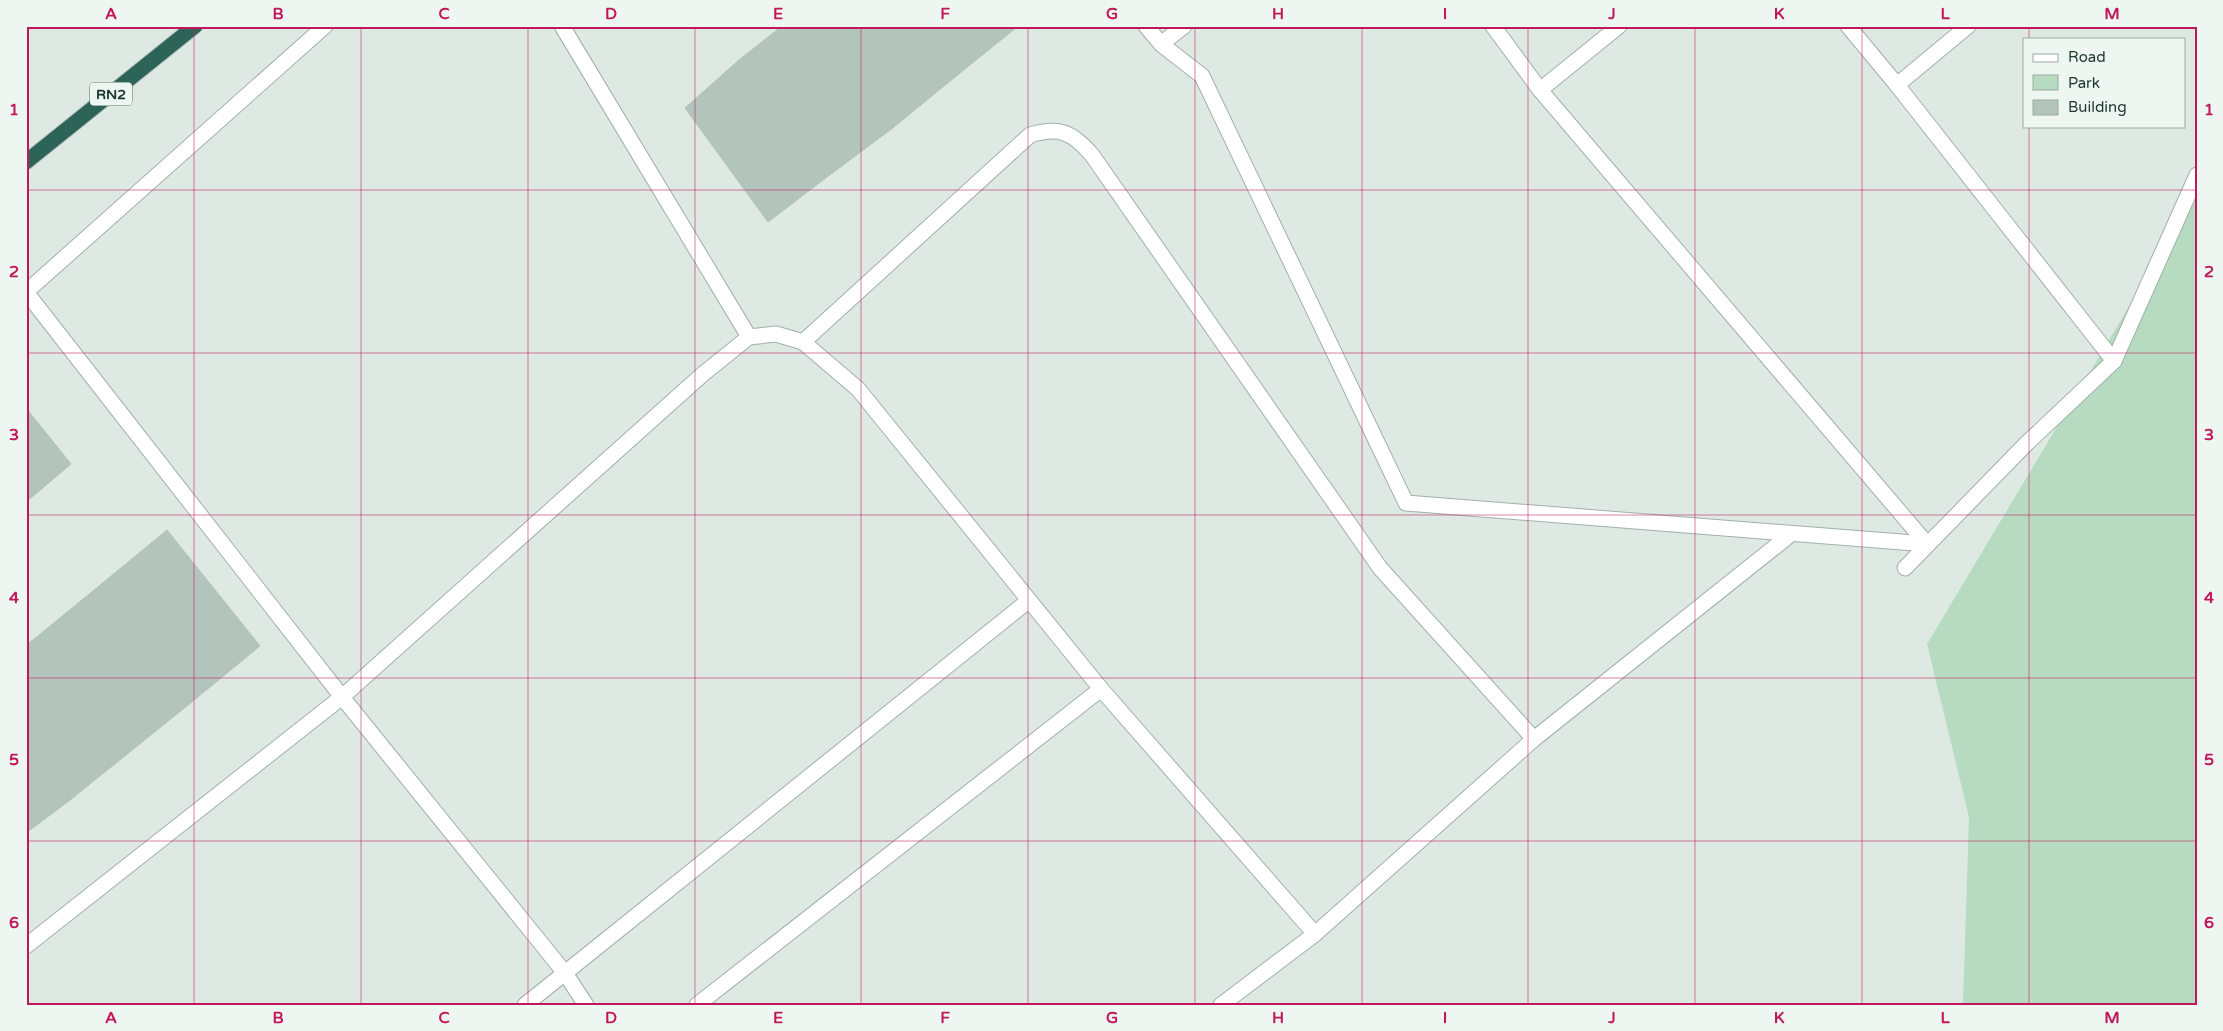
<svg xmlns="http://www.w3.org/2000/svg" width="2223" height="1031" font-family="'Varela Round',sans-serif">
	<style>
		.green { fill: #b6dbc0 }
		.building { fill: #b3c4bd; stroke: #b0c2bb }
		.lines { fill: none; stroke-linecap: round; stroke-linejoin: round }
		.street-casing { stroke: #a1b0ab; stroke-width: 17 }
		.highway-casing { stroke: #bcc3c2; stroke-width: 17 }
		.street { stroke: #fff; stroke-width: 15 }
		.highway { stroke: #2c6458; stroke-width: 15 }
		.grid { fill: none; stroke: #c2185b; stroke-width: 1; stroke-opacity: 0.55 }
		.labels { text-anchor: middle; stroke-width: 5; stroke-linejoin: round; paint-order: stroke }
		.shield { fill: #eef6f2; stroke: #5e716c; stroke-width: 1 }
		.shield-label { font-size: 14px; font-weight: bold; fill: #203832 }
		.neatline { fill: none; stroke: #c2185b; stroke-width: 2 }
		.grid-label { font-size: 16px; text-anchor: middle; font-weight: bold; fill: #c2185b }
	</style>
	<rect width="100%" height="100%" fill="#dee9e4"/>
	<!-- green -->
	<polygon class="green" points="2197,193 2197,1005 1963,1005 1969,817 1927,644"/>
	<!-- building -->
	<g class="building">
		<polygon points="782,26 814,26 894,127 827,177 739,60"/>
		<polygon points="814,26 914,26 955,77 894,127"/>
		<polygon points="914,26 1016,26 1017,27 955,77"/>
		<polygon points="739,60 827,177 768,222 685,108"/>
		<polygon points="26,408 71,464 26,502"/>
		<polygon points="167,530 260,646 193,701 99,586"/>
		<polygon points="99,586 193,701 131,751 38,636"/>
		<polygon points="38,636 131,751 70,800 26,745 26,645"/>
		<polygon points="26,745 70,800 26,833"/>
	</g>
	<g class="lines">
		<defs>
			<g id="street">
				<polyline points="325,26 26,292 342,697 565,973 586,1005"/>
				<polyline points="562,26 749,337"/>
				<polyline points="1146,26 1161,44 1202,76 1406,503 1927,544"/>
				<polyline points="1493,26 1540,90 1927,544"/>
				<polyline points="1848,26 1897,85 2114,361"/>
				<polyline points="1161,44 1184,26"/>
				<polyline points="1897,85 1968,26"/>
				<polyline points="1540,90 1619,26"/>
				<path d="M803,342L1030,135C1059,126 1072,132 1092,155L1380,568L1534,739"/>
				<polyline points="1905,568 2025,445 2114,361 2197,175"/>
				<polyline points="1315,934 1534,739 1791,534"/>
				<polyline points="26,946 342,697 703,374 749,337 776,334 803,342 858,389 1101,689 1315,934 1221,1005"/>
				<polyline points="525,1005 1028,601"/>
				<polyline points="697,1005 1101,689"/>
			</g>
			<polyline id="highway" points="26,162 195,26"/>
		</defs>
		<!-- street casing -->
		<use href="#street" class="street-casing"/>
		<!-- highway casing -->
		<use href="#highway" class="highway-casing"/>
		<!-- street -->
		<use href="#street" class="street"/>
		<!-- highway -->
		<use href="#highway" class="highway"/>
	</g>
	<!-- grid -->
	<path class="grid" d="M194,26V1005M361,26V1005M528,26V1005M695,26V1005M861,26V1005M1028,26V1005M1195,26V1005M1362,26V1005M1528,26V1005M1695,26V1005M1862,26V1005M2029,26V39M2029,126V1005M26,190H2197M26,353H2197M26,515H2197M26,678H2197M26,841H2197"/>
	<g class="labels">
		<!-- shield labels -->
		<rect class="shield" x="90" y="82.5" width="42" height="23" rx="4"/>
		<g class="shield-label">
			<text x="111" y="99">RN2</text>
		</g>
	</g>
	<!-- border -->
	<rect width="2223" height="1031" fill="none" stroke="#eef6f2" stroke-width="55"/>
	<!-- legend -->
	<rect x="2023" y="38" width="162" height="90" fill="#eef6f2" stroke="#9caaa5"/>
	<rect x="2033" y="54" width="25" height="8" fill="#ffffff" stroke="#9caaa5"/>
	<text x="2068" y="62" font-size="15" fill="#203832">Road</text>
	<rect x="2033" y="75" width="25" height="15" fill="#b6dbc0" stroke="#9caaa5"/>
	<text x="2068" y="88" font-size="15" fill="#203832">Park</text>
	<rect x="2033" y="100" width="25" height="15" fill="#b3c4bd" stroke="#9caaa5"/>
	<text x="2068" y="112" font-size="15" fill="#203832">Building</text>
	<rect x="28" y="28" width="2168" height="976" class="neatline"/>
	<g class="grid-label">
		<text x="111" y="19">A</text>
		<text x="278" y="19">B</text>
		<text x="444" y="19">C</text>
		<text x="611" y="19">D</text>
		<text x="778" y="19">E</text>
		<text x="945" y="19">F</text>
		<text x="1112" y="19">G</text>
		<text x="1278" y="19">H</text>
		<text x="1445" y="19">I</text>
		<text x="1612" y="19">J</text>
		<text x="1779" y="19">K</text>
		<text x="1945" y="19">L</text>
		<text x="2112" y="19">M</text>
		<text x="14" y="115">1</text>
		<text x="2209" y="115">1</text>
		<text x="14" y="277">2</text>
		<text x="2209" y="277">2</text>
		<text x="14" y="440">3</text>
		<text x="2209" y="440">3</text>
		<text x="14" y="603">4</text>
		<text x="2209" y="603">4</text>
		<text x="14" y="765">5</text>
		<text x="2209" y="765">5</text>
		<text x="14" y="928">6</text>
		<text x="2209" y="928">6</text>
		<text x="111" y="1023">A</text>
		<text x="278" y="1023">B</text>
		<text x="444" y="1023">C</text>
		<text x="611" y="1023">D</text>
		<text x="778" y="1023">E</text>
		<text x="945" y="1023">F</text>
		<text x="1112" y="1023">G</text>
		<text x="1278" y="1023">H</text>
		<text x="1445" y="1023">I</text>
		<text x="1612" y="1023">J</text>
		<text x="1779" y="1023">K</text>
		<text x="1945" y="1023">L</text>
		<text x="2112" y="1023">M</text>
	</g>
</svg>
